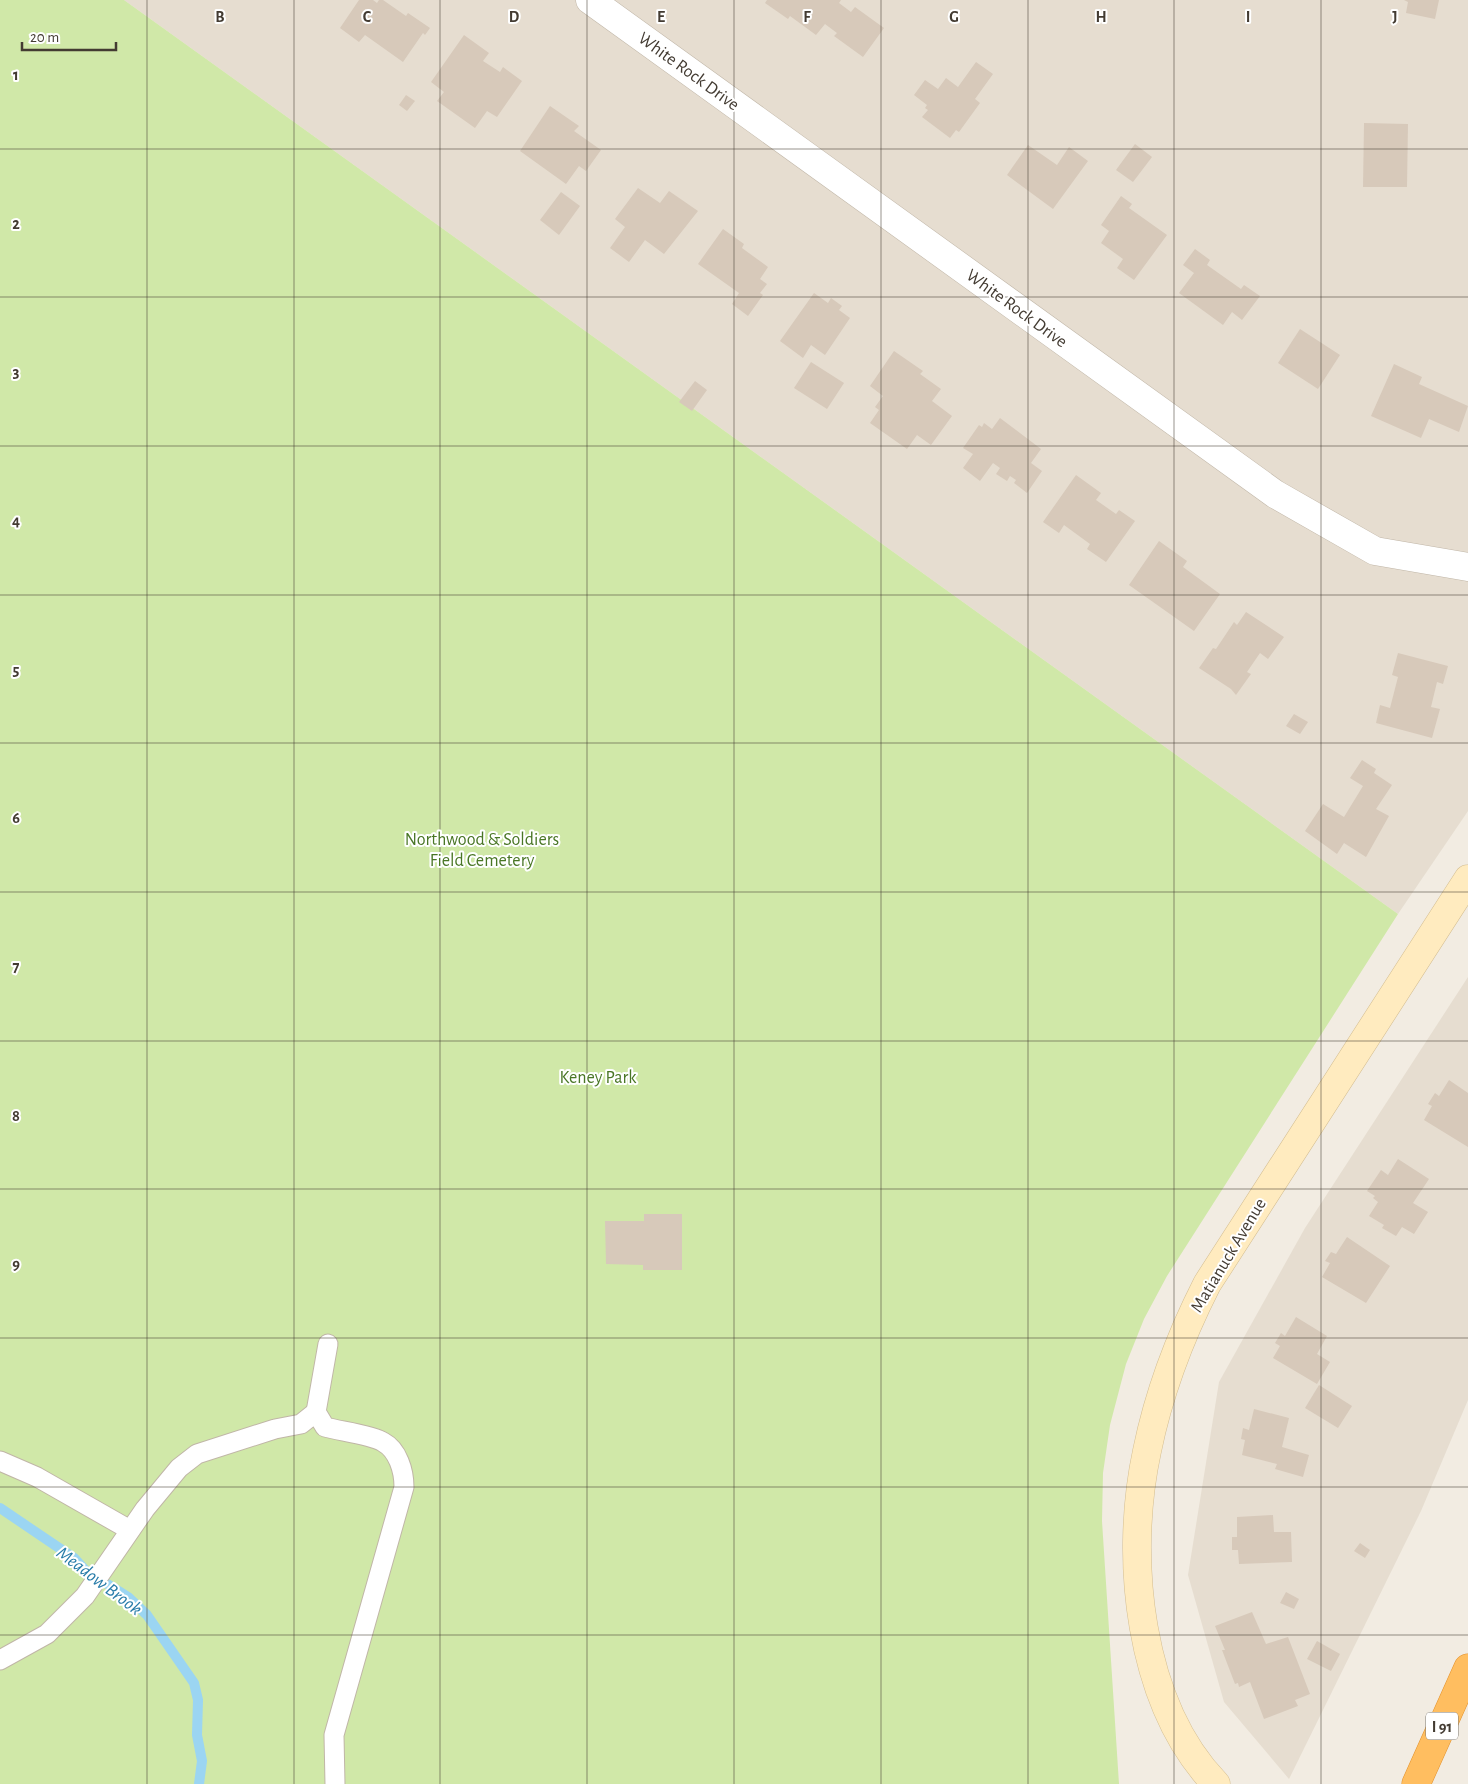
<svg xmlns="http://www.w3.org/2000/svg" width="1468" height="1784" font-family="'Alegreya Sans',sans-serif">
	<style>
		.residential { fill: #e6ddd0 }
		.green { fill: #d0e8a8 }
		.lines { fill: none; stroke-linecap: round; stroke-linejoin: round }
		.stream { stroke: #9bd5f2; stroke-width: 10 }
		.building { fill: #d7c9ba }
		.lane-casing { stroke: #c0b6a7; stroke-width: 21 }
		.street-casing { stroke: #c0b6a7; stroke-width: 29 }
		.secondary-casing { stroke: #d3bd90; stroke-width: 29 }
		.highway-casing { stroke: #e2912c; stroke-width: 29 }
		.lane { stroke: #fff; stroke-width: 19 }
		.street { stroke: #fff; stroke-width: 28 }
		.secondary { stroke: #ffebbf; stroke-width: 28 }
		.highway { stroke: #ffbe60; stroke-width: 28 }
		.grid { fill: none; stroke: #433b32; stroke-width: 1; stroke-opacity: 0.55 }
		.labels { text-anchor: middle; stroke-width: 4; stroke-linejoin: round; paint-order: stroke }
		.shield { fill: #fff; stroke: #7b7670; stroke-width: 1 }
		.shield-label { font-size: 16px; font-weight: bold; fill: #433b32 }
		.street-label { font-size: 18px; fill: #433b32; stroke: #fff }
		.park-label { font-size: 18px; fill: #497625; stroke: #fff }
		.water-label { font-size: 19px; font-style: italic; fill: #287ca9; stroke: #fff }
		.grid-label { font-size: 16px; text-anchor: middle; font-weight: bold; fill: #433b32; stroke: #fff; stroke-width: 4; stroke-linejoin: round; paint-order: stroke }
	</style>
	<rect width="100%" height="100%" fill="#f2ece2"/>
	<!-- residential -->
	<g class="residential">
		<polygon points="124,0 1468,0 1468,811 1398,914"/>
		<polygon points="1468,977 1468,1400 1421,1511 1289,1779 1224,1702 1188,1575 1219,1382 1305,1228"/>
	</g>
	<!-- green -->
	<polygon class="green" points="0,0 124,0 1398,914 1167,1276 1144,1319 1126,1364 1110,1425 1103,1473 1102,1521 1119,1784 0,1784"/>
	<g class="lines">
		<!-- stream -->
		<polyline class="stream" points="0,1508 74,1558 85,1570 128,1597 147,1615 194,1683 198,1700 197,1735 202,1761 199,1784"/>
	</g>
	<!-- building -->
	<g class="building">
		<polygon points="359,0 373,0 377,3 379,0 383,0 406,16 408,13 430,28 425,35 423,33 403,62 365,35 359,42 340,28"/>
		<polygon points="767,0 841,0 839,3 851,12 855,7 884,28 863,57 834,36 837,33 825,24 816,35 790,16 788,19 765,3"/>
		<polygon points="1404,0 1439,0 1435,19 1406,13 1408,2"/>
		<polygon points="464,35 489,53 483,61 500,72 503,67 522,81 497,117 487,111 475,128 437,101 444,92 431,82"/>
		<polygon points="976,62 993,74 975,99 980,103 959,132 956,130 950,138 922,117 928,110 925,108 927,105 914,95 925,80 938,89 946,78 958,87"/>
		<polygon points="406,95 415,101 407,111 399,105"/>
		<polygon points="550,106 579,126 574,131 601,150 586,171 579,166 566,184 520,151"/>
		<polygon points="1364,123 1408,124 1407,187 1363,187"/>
		<polygon points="1135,144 1152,157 1133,182 1116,170"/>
		<polygon points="1028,145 1057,165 1069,147 1088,161 1053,209 1007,175"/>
		<polygon points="638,188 660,203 669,191 698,211 664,254 645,240 629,262 610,248 625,227 615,219"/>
		<polygon points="561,192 580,206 559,235 540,220"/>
		<polygon points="1121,196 1132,204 1129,208 1167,235 1134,280 1117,268 1123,259 1101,243 1109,231 1101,225"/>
		<polygon points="723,229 744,244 742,248 768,267 760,279 767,284 760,293 763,295 748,316 732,304 739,293 698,264"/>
		<polygon points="1195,249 1210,260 1207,265 1241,289 1244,285 1260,296 1242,320 1232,312 1223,325 1179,293 1194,273 1183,265"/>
		<polygon points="814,293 828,303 831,298 842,306 839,310 850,318 825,355 811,345 803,358 780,341"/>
		<polygon points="1300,329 1340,355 1318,389 1278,363"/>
		<polygon points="894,351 923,371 920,374 941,389 932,401 952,416 931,445 917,435 907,449 870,423 879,410 875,407 883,396 870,386"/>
		<polygon points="811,362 844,383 827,409 794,388"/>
		<polygon points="1394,364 1422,377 1419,384 1468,406 1459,432 1429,419 1421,438 1371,416"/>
		<polygon points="695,381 707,390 692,411 679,402"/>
		<polygon points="1000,418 1041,449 1031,463 1042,471 1027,493 1014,483 1016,480 1010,476 1007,481 996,474 1000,468 993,463 980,481 963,468 973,454 963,448 979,425 982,427 984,423 992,429"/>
		<polygon points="1076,475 1101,493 1096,500 1116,514 1119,510 1135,521 1106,562 1087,549 1090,544 1064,525 1059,533 1043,522"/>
		<polygon points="1159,541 1187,561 1183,567 1220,594 1194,631 1129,585"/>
		<polygon points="1246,612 1284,637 1268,659 1260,653 1247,672 1251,674 1236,695 1231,689 1199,668 1213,648 1216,649 1234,622 1237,625"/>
		<polygon points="1398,653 1448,666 1443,684 1437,682 1431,707 1440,709 1432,738 1376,723 1380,705 1390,708 1398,677 1392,675"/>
		<polygon points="1294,714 1308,722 1300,734 1286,726"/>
		<polygon points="1362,760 1376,769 1374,773 1392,785 1376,809 1389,816 1366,857 1344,843 1337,854 1305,831 1323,804 1344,817 1363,786 1350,778"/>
		<polygon points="1449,1080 1468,1093 1468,1147 1424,1120 1432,1106 1428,1104 1435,1093 1439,1096"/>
		<polygon points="1398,1159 1429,1179 1413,1203 1428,1212 1414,1234 1402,1227 1396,1236 1382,1228 1384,1225 1369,1216 1378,1202 1373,1198 1375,1196 1367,1191 1381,1170 1388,1175"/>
		<polygon points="644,1214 682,1214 682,1270 643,1270 643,1265 606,1264 605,1221 644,1221"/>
		<polygon points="1347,1237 1390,1266 1366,1303 1322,1277 1330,1263 1325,1261 1331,1252 1336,1254"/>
		<polygon points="1296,1317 1327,1336 1317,1354 1330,1362 1317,1384 1273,1358 1280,1346 1275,1343 1281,1333 1285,1336"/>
		<polygon points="1319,1385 1352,1406 1338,1428 1305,1408"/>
		<polygon points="1254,1409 1289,1418 1282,1447 1309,1455 1303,1477 1275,1469 1277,1464 1242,1455 1245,1440 1241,1439 1243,1428 1249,1430"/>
		<polygon points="1273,1515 1274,1532 1291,1532 1292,1562 1239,1564 1238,1550 1232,1550 1232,1537 1237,1537 1237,1517"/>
		<polygon points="1360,1543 1370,1550 1365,1558 1354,1551"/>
		<polygon points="1286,1592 1299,1599 1294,1609 1280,1603"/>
		<polygon points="1252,1612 1266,1644 1288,1637 1310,1694 1295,1700 1298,1706 1264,1719 1250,1682 1239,1687 1238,1683 1235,1684 1222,1650 1225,1650 1215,1626"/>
		<polygon points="1317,1641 1340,1654 1331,1671 1307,1659"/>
	</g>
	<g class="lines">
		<defs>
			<g id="lane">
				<polyline points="316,1412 328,1344"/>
				<polyline points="0,1461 37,1477 130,1530"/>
				<path d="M0,1660L47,1634L85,1596L145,1509L179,1468L197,1454L275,1429L301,1424L316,1412L325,1427C339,1431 372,1435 383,1442C398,1450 404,1471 404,1487L334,1735L335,1784"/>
			</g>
			<polyline id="street" points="590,0 1275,494 1375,551 1468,567"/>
			<path id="secondary" d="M1216,1784C1138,1703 1124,1557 1147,1451C1159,1392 1180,1337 1207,1284L1468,879"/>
			<polyline id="highway" points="1416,1784 1468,1668"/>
		</defs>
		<!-- lane casing -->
		<use href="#lane" class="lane-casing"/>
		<!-- street casing -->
		<use href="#street" class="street-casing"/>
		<!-- secondary casing -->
		<use href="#secondary" class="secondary-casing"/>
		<!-- highway casing -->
		<use href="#highway" class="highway-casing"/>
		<!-- lane -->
		<use href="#lane" class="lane"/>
		<!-- street -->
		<use href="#street" class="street"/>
		<!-- secondary -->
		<use href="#secondary" class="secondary"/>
		<!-- highway -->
		<use href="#highway" class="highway"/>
	</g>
	<!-- grid -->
	<path class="grid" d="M147,0V1784M294,0V1784M440,0V1784M587,0V1784M734,0V1784M881,0V1784M1028,0V1784M1174,0V1784M1321,0V1784M0,149H1468M0,297H1468M0,446H1468M0,595H1468M0,743H1468M0,892H1468M0,1041H1468M0,1189H1468M0,1338H1468M0,1487H1468M0,1635H1468"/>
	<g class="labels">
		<!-- shield labels -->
		<rect class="shield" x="1426" y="1712.5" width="32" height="27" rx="4"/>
		<g class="shield-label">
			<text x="1442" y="1732">I 91</text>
		</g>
		<!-- street labels -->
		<g class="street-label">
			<text transform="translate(689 71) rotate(36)" y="6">White Rock Drive</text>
			<text transform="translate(1017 308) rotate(36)" y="6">White Rock Drive</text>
			<text transform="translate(1228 1255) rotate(-59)" y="6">Matianuck Avenue</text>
		</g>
		<!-- park labels -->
		<g class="park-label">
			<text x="482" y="845">Northwood &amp; Soldiers<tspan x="482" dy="21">Field Cemetery</tspan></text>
			<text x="598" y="1083">Keney Park</text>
		</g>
		<!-- water labels -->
		<g class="water-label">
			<text transform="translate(100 1580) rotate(37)" y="7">Meadow Brook</text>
		</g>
	</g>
	<g class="grid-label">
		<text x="220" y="22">B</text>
		<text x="367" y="22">C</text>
		<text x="514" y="22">D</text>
		<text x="661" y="22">E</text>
		<text x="807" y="22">F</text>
		<text x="954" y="22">G</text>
		<text x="1101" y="22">H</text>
		<text x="1248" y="22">I</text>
		<text x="1395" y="22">J</text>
		<text x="16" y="80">1</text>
		<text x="16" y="229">2</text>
		<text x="16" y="377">3</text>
		<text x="16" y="526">4</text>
		<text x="16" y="675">5</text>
		<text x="16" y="823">6</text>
		<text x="16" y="972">7</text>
		<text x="16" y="1121">8</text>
		<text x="16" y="1269">9</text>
	</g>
	<!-- scale -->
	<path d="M22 42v8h94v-8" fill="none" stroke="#433b32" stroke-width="2.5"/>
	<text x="30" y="42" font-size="15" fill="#433b32" stroke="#ffffff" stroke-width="4" paint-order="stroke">20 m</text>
</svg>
